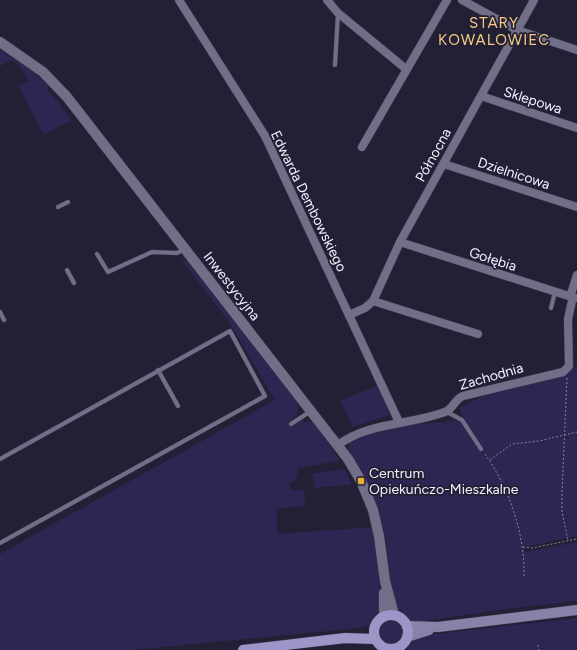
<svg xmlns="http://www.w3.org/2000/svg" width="577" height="650" font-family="Figtree,sans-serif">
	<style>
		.green { fill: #2e2552 }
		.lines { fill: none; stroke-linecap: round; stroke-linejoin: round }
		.service-casing { stroke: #3f3c4e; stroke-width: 5 }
		.minor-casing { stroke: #3f3c4e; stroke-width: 9 }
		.tertiary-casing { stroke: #3f3c4e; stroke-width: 11 }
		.secondary-casing { stroke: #3f3c4e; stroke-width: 11 }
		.primary-casing { stroke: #3f3c4e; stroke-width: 11 }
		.path { stroke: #888697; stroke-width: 1; stroke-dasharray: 2 2; stroke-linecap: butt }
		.service { stroke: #716f88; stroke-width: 4 }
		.minor { stroke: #716f88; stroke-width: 8 }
		.tertiary { stroke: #716f88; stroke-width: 10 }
		.secondary { stroke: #8682a8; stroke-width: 10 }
		.primary { stroke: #9c96c8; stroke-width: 10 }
		.poi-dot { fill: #e7ac37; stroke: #232035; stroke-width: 1.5 }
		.labels { text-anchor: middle; stroke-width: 3.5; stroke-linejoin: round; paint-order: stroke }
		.street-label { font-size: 14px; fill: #f1f0fe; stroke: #232035 }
		.poi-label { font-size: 14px; fill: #f1f0fe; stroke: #232035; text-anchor: start }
		.neighbourhood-label { font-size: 15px; letter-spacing: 1px; fill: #f4ca84; stroke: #232035 }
	</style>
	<rect width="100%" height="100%" fill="#232035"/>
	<!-- green -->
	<g class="green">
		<path d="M0,50L32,71L49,86L48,90L72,120L44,135L18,86L29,81C25,73 19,64 11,60L0,66Z"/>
		<polygon points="181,259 187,261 297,402 299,406 297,414 298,415 288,422 291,427 303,420 304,422 309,421 314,423 339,459 337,461 299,468 295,480 288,485 294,491 304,490 305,506 276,509 278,534 373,527 379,563 381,612 370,625 360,628 133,650 0,650 0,554 275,400 229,322"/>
		<polygon points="577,366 577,536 525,547 525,552 577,542 577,601 506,609 410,623 396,610 394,606 384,529 367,483 348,450 350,443 377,431 409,424 446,422 464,418 459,408 497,389"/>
		<polygon points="378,385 390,415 353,427 340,401"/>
		<polygon points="342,469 345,470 352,484 315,488 313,474"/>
		<polygon points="577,618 577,650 407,650 410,640 418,636"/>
		<circle cx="391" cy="632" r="13"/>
	</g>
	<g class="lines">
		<defs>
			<g id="service">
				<polyline points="335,65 338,13"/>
				<polyline points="58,207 68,202"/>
				<polyline points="97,254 108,272 152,252 177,253 185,249"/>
				<polyline points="67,270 74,283"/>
				<polyline points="551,308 555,292"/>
				<polyline points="0,312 4,320"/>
				<polyline points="158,370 178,406"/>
				<polyline points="447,412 462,420 481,449"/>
				<polyline points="291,424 311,411"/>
				<polyline points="0,459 230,331 265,396 0,543"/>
			</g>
			<g id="minor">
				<polyline points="179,0 265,136 399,422"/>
				<polyline points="327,0 338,13 406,69"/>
				<polyline points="462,0 517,30 577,50"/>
				<polyline points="481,96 577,128"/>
				<polyline points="362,147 447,0"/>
				<polyline points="444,164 577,207"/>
				<polyline points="400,242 575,298"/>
				<polyline points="373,301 478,334"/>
				<polyline points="349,315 365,308 373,301 400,242 534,0"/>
				<path d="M338,445C369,422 410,425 445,412C453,409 455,399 463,396L563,372L569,366L568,319L572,301L571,294L577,275"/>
			</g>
			<g id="tertiary">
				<polyline points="0,42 43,72 67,97 348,459 361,481 373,510 379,536 385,581 394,615"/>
				<polyline points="384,616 384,593"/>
			</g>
			<g id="secondary">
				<polyline points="407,626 438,627 577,610"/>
				<polyline points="407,637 429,630"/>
			</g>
			<g id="primary">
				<circle cx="391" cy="632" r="17"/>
				<polyline points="243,650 345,638 375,639"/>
			</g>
		</defs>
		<!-- service casing -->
		<use href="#service" class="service-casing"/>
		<!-- minor casing -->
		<use href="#minor" class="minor-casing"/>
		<!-- tertiary casing -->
		<use href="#tertiary" class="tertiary-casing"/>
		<!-- secondary casing -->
		<use href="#secondary" class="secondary-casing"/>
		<!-- primary casing -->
		<use href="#primary" class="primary-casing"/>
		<!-- path -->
		<g class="path">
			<polyline points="567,378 562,493 562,512 568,540"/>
			<path d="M485,454C510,490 525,534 524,578"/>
			<polyline points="490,460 512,444 539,441 577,432"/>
			<polyline points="523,547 532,548 577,539"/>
			<polyline points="538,645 539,650"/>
		</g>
		<!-- service -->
		<use href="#service" class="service"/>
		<!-- minor -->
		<use href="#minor" class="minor"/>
		<!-- tertiary -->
		<use href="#tertiary" class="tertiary"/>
		<!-- secondary -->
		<use href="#secondary" class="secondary"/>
		<!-- primary -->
		<use href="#primary" class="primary"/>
	</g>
	<!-- markers -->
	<rect class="poi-dot" x="357" y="477" width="8" height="8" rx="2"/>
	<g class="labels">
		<!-- street labels -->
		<g class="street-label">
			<text transform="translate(533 100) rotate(18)" y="5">Sklepowa</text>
			<text transform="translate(433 155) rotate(-61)" y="5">Północna</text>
			<text transform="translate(514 173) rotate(18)" y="5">Dzielnicowa</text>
			<text transform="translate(309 201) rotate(64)" y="5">Edwarda Dembowskiego</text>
			<text transform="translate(493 259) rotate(18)" y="5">Gołębia</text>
			<text transform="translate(232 286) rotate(52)" y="5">Inwestycyjna</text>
			<text transform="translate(491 376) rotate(-16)" y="5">Zachodnia</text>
		</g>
		<!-- poi labels -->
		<g class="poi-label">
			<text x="369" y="478">Centrum<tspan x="369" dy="16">Opiekuńczo-Mieszkalne</tspan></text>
		</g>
		<!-- neighbourhood labels -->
		<g class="neighbourhood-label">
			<text x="494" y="28">STARY<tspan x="494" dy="17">KOWALOWIEC</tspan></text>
		</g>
	</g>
</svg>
